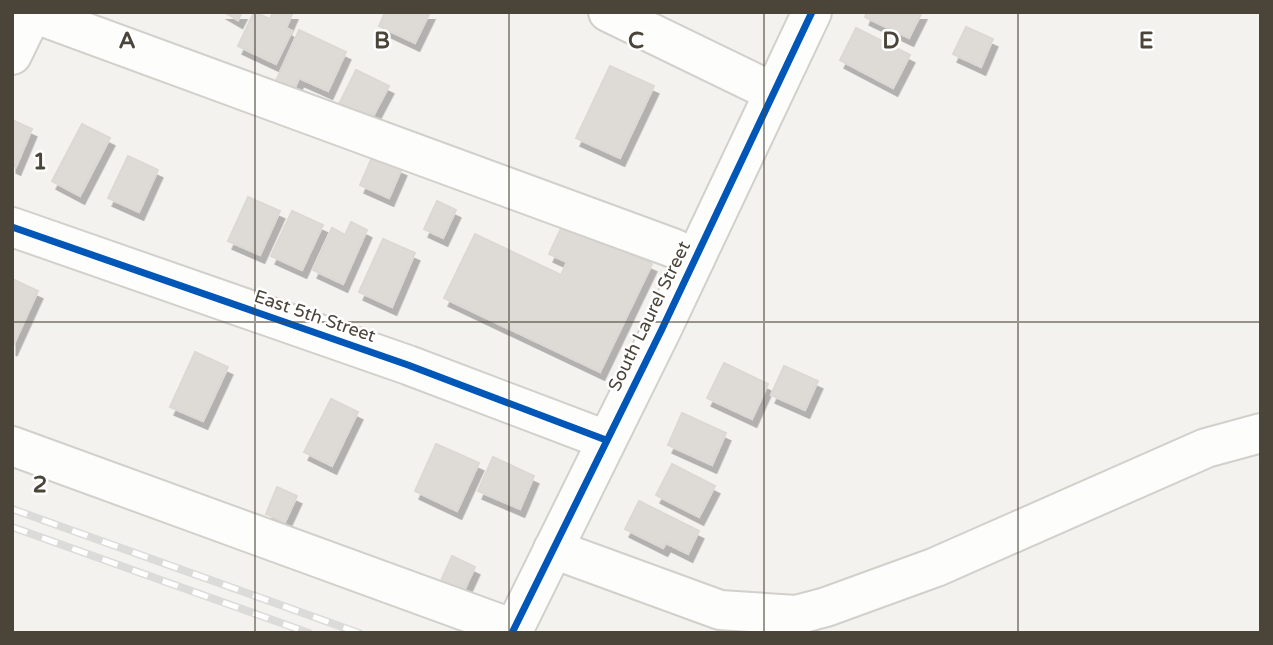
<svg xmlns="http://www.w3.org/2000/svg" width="1273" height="645" font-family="'Varela Round',sans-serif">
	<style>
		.building { fill: #dedbd6; stroke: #dcd9d4; stroke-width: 2; filter: url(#shadow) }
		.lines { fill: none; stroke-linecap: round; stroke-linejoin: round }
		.minor-casing { stroke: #d2d0cb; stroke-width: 42 }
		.minor { stroke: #fdfdfc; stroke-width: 38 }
		.rail-casing { stroke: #dbdbda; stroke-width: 8 }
		.rail { stroke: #fff; stroke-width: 5; stroke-dasharray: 16; stroke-linecap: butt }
		.cycleway-casing { stroke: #fff; stroke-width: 11 }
		.cycleway { stroke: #0057b8; stroke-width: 7 }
		.grid { fill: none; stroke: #4b4439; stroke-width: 2; stroke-opacity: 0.55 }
		.labels { text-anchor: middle; stroke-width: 5; stroke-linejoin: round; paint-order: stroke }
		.street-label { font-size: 18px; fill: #4b4439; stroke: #fff }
		.grid-label { font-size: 23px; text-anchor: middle; font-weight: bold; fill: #4b4439; stroke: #fff; stroke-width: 5; stroke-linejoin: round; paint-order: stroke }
	</style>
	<defs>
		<filter id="shadow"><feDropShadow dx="4.5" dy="8" stdDeviation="0" flood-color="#0004"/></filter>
	</defs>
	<rect width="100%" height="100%" fill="#f4f2ee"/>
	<!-- building -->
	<g class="building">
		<polygon points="224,12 242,12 238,20"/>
		<polygon points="254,12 270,19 273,12 293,12 286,28 292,31 276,64 238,46"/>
		<polygon points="385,12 430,12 415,43 379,26"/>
		<polygon points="867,12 922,12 909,38 865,17"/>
		<polygon points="966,27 993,39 981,67 953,54"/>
		<polygon points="856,28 910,55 893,88 840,60"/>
		<polygon points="299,30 346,52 328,91 299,78 293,92 275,83"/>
		<polygon points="610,66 654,86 620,158 576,138"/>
		<polygon points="356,70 389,86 369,124 337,108"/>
		<polygon points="12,120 32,129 16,167 12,165"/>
		<polygon points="82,124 110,138 80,196 52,181"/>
		<polygon points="373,155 402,168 389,198 360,185"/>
		<polygon points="128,156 158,170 139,212 108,198"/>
		<polygon points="248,197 280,211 260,255 228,241"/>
		<polygon points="437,201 456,210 443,238 424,229"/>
		<polygon points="292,211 323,225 302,270 271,256"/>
		<polygon points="351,222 367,230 343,284 313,270 332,228 345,235"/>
		<polygon points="564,222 652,264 600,372 444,298 475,234 561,275 567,262 549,254"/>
		<polygon points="383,239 415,253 392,307 359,292"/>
		<polygon points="12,279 38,291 12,348"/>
		<polygon points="195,352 228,367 203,421 170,407"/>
		<polygon points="724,363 768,384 752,419 707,398"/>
		<polygon points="784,366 818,381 805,410 771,395"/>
		<polygon points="331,399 358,412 332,466 304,452"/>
		<polygon points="682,413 726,433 712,465 668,445"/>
		<polygon points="436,444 479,463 457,511 415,491"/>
		<polygon points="493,457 534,476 520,509 478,491"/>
		<polygon points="672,464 715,486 699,517 656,495"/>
		<polygon points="277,487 297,496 285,522 266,514"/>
		<polygon points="639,501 699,531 688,554 666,543 663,548 625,529"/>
		<polygon points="452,556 475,567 463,593 440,583"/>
	</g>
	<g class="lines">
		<defs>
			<g id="minor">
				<polyline points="30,12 673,248 695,259"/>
				<polyline points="608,12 773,92"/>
				<polyline points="12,55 33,12"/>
				<polyline points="12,227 408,365 606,440"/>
				<polyline points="12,446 514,629"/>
				<polyline points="553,549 720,610 796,615 826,607 936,567 1206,448 1261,433"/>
				<polyline points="512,633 662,329 812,12"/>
			</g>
		</defs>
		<!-- minor casing -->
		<use href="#minor" class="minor-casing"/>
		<!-- minor -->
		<use href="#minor" class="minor"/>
		<defs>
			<g id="rail">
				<polyline points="12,509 359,633"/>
				<polyline points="12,527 309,633"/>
			</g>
		</defs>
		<!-- rail casing -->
		<use href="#rail" class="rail-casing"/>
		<!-- rail -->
		<use href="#rail" class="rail"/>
		<defs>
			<g id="cycleway">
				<polyline points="12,227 408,365 606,440"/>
				<polyline points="512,633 662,329 812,12"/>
			</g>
		</defs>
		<!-- cycleway casing -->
		<use href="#cycleway" class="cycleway-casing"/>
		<!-- cycleway -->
		<use href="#cycleway" class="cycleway"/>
	</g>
	<!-- grid -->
	<path class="grid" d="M255,12V633M509,12V633M764,12V633M1018,12V633M12,322H1261"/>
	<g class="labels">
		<!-- street labels -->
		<g class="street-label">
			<text transform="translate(315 316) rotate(19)" y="6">East 5th Street</text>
			<text transform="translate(649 316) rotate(-64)" y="6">South Laurel Street</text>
		</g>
	</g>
	<g class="grid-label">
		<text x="127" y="48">A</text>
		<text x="382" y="48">B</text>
		<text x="636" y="48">C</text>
		<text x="891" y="48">D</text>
		<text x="1146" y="48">E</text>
		<text x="40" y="169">1</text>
		<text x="40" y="492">2</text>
	</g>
	<!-- border -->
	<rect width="1273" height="645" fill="none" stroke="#4b4439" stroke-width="28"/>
</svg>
